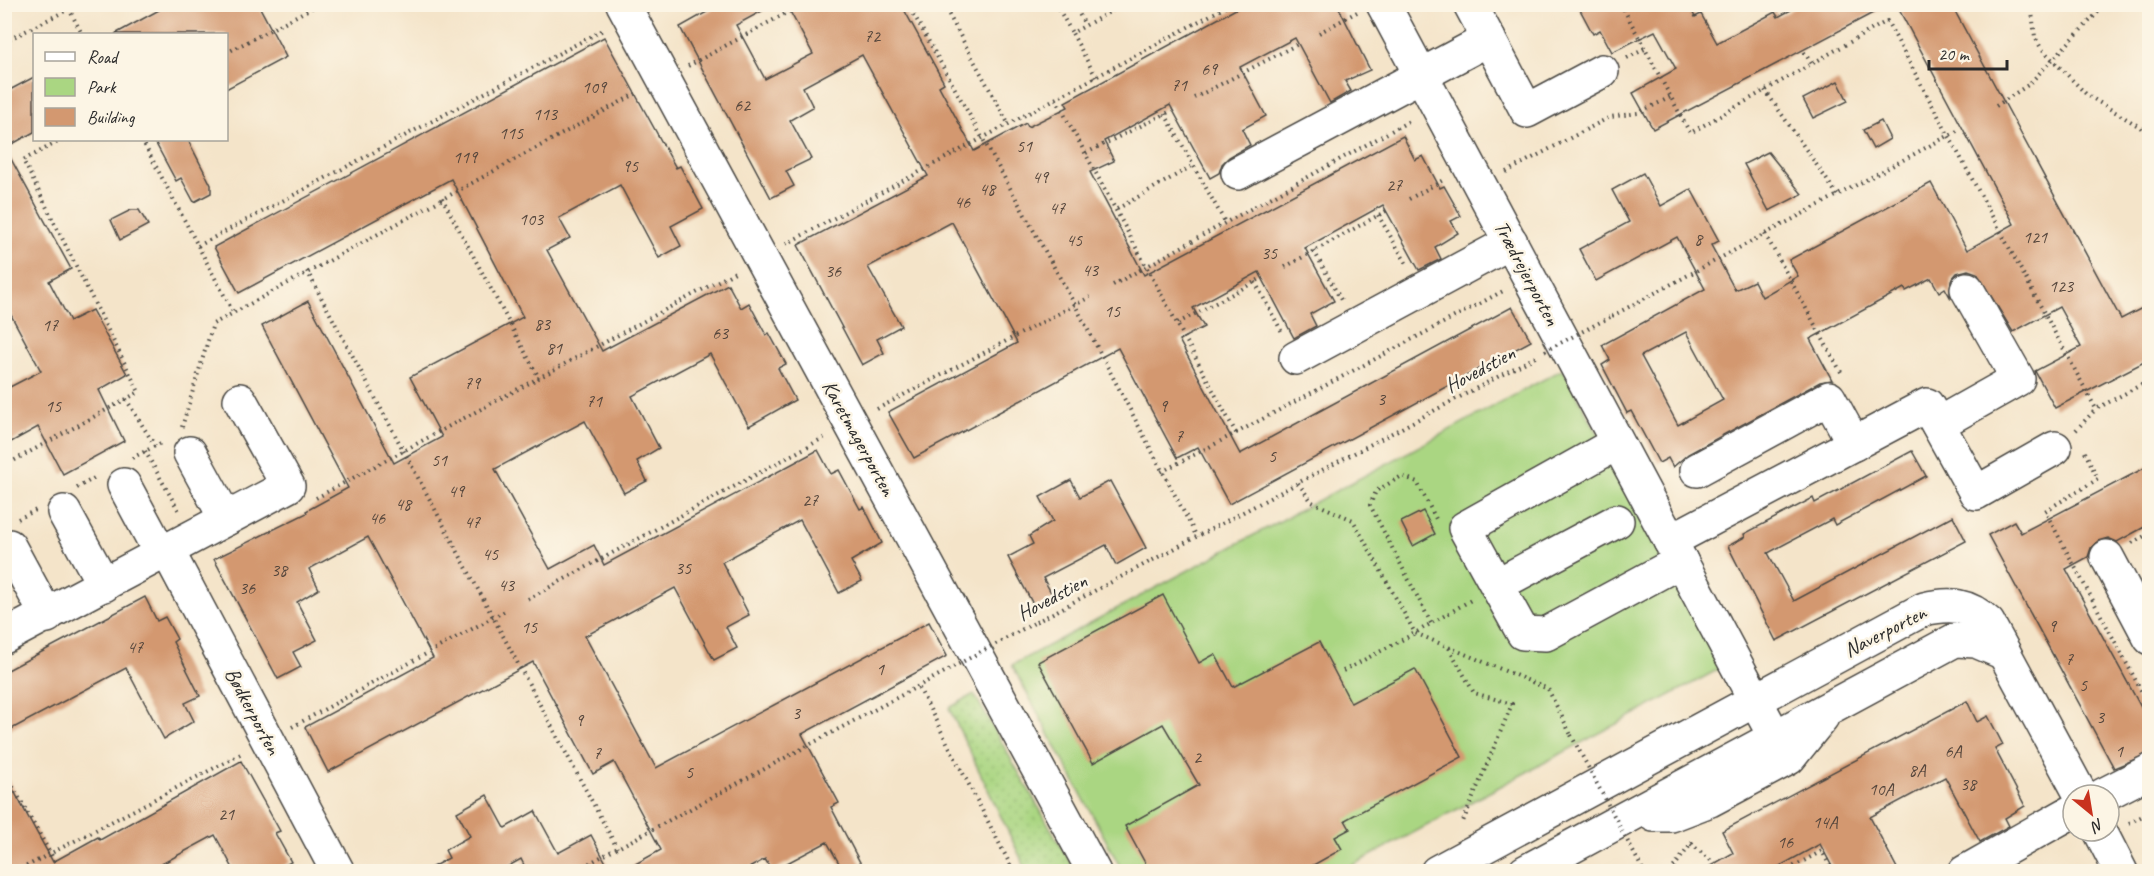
<svg xmlns="http://www.w3.org/2000/svg" width="2154" height="876" font-family="Caveat,sans-serif">
	<style>
		.grass { fill: url(#grass-dots); stroke: #6a8056; stroke-width: 1.5 }
		.park { fill: #aad682; stroke: #6a8056; stroke-width: 1.5 }
		.building { fill: #d39870; fill-rule: evenodd }
		.lines { fill: none; stroke-linecap: round; stroke-linejoin: round }
		.minor-casing { stroke: #494743; stroke-width: 36 }
		.path { stroke: #494743; stroke-width: 4; stroke-dasharray: 1.5 4.5; stroke-linecap: butt }
		.minor { stroke: #fff; stroke-width: 33 }
		.path-bridge { stroke: #494743; stroke-width: 4; stroke-dasharray: 1.5 4.5; stroke-linecap: butt }
		.labels { text-anchor: middle; stroke-width: 5; stroke-linejoin: round; paint-order: stroke }
		.number-label { font-size: 18px; fill: #55463c }
		.street-label { font-size: 21px; fill: #2b2b2b; stroke: #fcf5e5 }
	</style>
	<defs>
		<pattern id="grass-dots" width="8" height="8" patternUnits="userSpaceOnUse" patternTransform="scale(1.5)"><rect width="8" height="8" fill="#aad682"/><path d="M2 2h.1M6 6h.1" fill="none" stroke="#92b870" stroke-width="1.8" stroke-linecap="round"/></pattern>
	</defs>
	<rect width="100%" height="100%" fill="#fcf5e5"/>
	<filter id="ink" filterUnits="userSpaceOnUse"><feTurbulence type="fractalNoise" baseFrequency=".0167" numOctaves="2"/><feDisplacementMap in="SourceGraphic" scale="12" xChannelSelector="R" yChannelSelector="G"/><feConvolveMatrix kernelMatrix="1 2 1 2 8 2 1 2 1" color-interpolation-filters="sRGB"/></filter>
	<filter id="wash" filterUnits="userSpaceOnUse"><feTurbulence type="fractalNoise" baseFrequency=".008" numOctaves="4" result="noise"/><feDisplacementMap in="SourceGraphic" scale="24" xChannelSelector="R" yChannelSelector="G"/><feGaussianBlur stdDeviation="1.35" result="paint"/><feColorMatrix in="noise" values="0 0 0 0 0 0 0 0 0 0 0 0 0 0 0 0 0 1.4 0 .05"/><feComposite in="paint" operator="in"/></filter>
	<g filter="url(#wash)">
		<rect width="100%" height="100%" fill="#f4e4c9"/>
		<!-- grass -->
		<polygon class="grass" points="974,694 1075,871 1027,871 949,708"/>
		<!-- park -->
		<polygon class="park" points="1563,369 1723,667 1342,871 1123,872 1012,665"/>
		<g id="blocks">
			<!-- building -->
			<g class="building">
				<polygon points="170,4 258,4 286,57 226,89 226,34 115,34"/>
				<polygon points="721,4 775,4 736,25 765,79 813,54 786,4 901,4 944,83 939,86 974,151 1026,123 1028,127 1068,107 1065,102 1245,4 1337,4 1370,70 1345,81 1351,91 1330,103 1295,38 1240,67 1266,116 1242,129 1250,145 1229,157 1222,164 1219,173 1210,178 1170,105 1104,141 1114,161 1090,172 1144,275 1403,136 1415,160 1423,156 1440,188 1444,186 1461,216 1451,221 1458,233 1435,247 1441,259 1419,270 1383,205 1305,248 1334,301 1310,314 1316,326 1294,338 1259,272 1193,308 1204,327 1179,340 1240,454 1512,307 1531,341 1229,504 1198,447 1177,458 1118,348 914,458 888,412 1017,343 952,222 868,267 901,326 877,339 884,353 862,365 798,245 928,176 862,55 803,87 813,107 790,120 811,159 786,171 794,186 771,198 680,27"/>
				<polygon points="1577,4 1688,4 1695,17 1701,14 1717,43 1775,12 1778,17 1802,4 1890,4 1653,129 1633,93 1676,69 1655,31 1612,52 1600,30 1593,34"/>
				<path d="M1896,4H1951L2121,319L2150,304V359L2055,408L2035,371L2081,347L2059,307L2013,332L1977,273L1968,270L1957,273L1951,280L1950,297L1945,288L1939,292L1931,278L1906,291L1904,288L1810,339L1832,380L1820,382L1688,454L1673,467L1668,458L1659,463L1631,411L1627,413L1602,365L1610,360L1602,345L1705,289L1677,237L1596,281L1579,249L1629,222L1612,190L1643,173L1661,206L1691,189L1719,241L1711,245L1735,290L1754,281L1762,297L1798,276L1789,260L1931,183L1967,250L2014,224ZM1686,332L1723,400L1678,425L1641,356Z"/>
				<polygon points="604,37 676,168 680,166 703,209 671,226 681,246 659,258 620,185 559,218 570,238 547,250 602,351 728,284 741,308 749,303 766,335 769,333 786,364 778,368 795,400 749,426 710,354 632,396 659,448 637,461 647,481 624,493 585,421 495,469 550,569 594,545 604,565 818,450 831,474 839,470 860,509 864,507 882,543 851,561 862,581 839,593 800,520 722,562 749,615 726,627 737,648 714,660 675,588 585,636 656,768 929,622 947,656 802,734 839,803 831,807 864,870 860,872 844,872 827,842 772,871 765,859 742,872 621,872 661,850 614,762 593,774 533,662 328,772 305,727 433,658 368,537 309,569 319,589 297,602 317,640 293,652 301,667 278,679 214,559 307,513 306,511 348,488 262,326 308,301 394,463 442,437 410,377 523,317 451,179 239,293 214,247"/>
				<polygon points="34,77 34,132 5,148 71,269 49,281 70,321 92,310 127,374 99,390 124,441 63,474 38,427 4,446 4,390 41,371 4,302 4,93"/>
				<polygon points="1838,81 1848,101 1813,118 1803,99"/>
				<polygon points="1881,121 1890,139 1873,149 1863,130"/>
				<polygon points="154,140 188,140 211,185 211,193 194,202 181,178 176,181"/>
				<polygon points="1768,152 1802,194 1769,211 1744,164"/>
				<polygon points="131,210 139,210 148,225 120,240 111,220"/>
				<polygon points="1912,451 1926,476 1835,525 1832,519 1768,553 1794,601 1953,516 1966,541 1776,641 1728,546 1745,537 1744,534 1813,498 1815,503"/>
				<polygon points="2150,465 2150,524 2117,542 2108,538 2098,541 2091,548 2088,557 2066,569 2150,724 2150,753 2114,768 1988,535 2014,521 2021,533"/>
				<polygon points="1071,480 1080,497 1110,481 1146,548 1116,565 1106,545 1043,578 1054,598 1035,608 1008,557 1033,544 1029,536 1053,521 1040,497"/>
				<polygon points="1423,511 1435,534 1413,546 1401,522"/>
				<polygon points="1163,595 1199,663 1215,654 1233,687 1319,642 1351,703 1415,669 1462,757 1345,820 1350,829 1335,837 1342,849 1301,872 1150,872 1125,826 1199,785 1163,724 1093,763 1038,662"/>
				<polygon points="145,597 157,621 165,617 177,639 173,642 200,696 185,703 194,721 164,739 126,668 4,733 4,672"/>
				<polygon points="1967,701 1977,722 1988,716 2003,745 1995,749 2025,806 2005,818 2009,826 1980,842 1945,777 1870,817 1899,872 1835,872 1820,844 1769,872 1700,872 1733,853 1722,831"/>
				<polygon points="241,761 280,831 275,833 291,862 272,872 235,872 215,835 147,872 4,872 4,773 53,862 98,837 100,840"/>
				<polygon points="487,795 505,828 535,811 558,853 591,835 611,872 522,872 526,869 521,859 498,872 423,872 449,858 445,850 470,836 457,812"/>
			</g>
		</g>
	</g>
	<g filter="url(#ink)">
		<use href="#blocks" fill-opacity="0" stroke="#494743" stroke-width="1.5"/>
		<g class="lines">
			<defs>
				<g id="minor">
					<polyline points="623,4 1094,872"/>
					<polyline points="1383,4 1775,737"/>
					<polyline points="1470,4 1527,111 1602,71"/>
					<polyline points="1238,173 1489,39"/>
					<polyline points="1296,358 1511,242"/>
					<polyline points="1938,424 2018,379 1967,289"/>
					<polyline points="1617,443 1465,528 1523,633 1546,634 1681,561"/>
					<polyline points="190,453 226,519"/>
					<polyline points="1697,470 1829,398 1854,444"/>
					<polyline points="124,485 161,554"/>
					<polyline points="64,512 104,585"/>
					<polyline points="1670,541 1927,405 1976,493 2055,448"/>
					<polyline points="9,546 47,616"/>
					<polyline points="167,550 338,872"/>
					<polyline points="2107,557 2150,638"/>
					<polyline points="1497,585 1617,521"/>
					<polyline points="4,637 288,486 240,400"/>
					<polyline points="2103,795 2150,771"/>
					<polyline points="1654,815 1671,815 1710,800 1789,758 1822,717"/>
					<polyline points="2100,831 2121,872"/>
					<path d="M1437,872L1924,609C1950,603 1968,604 1988,623L2081,795"/>
					<polyline points="1525,872 1955,640 1976,641 2004,653"/>
					<polyline points="1965,872 2073,811"/>
				</g>
			</defs>
			<!-- minor casing -->
			<use href="#minor" class="minor-casing"/>
			<!-- path -->
			<g class="path">
				<polyline points="908,4 1075,305 1197,537"/>
				<polyline points="943,4 1009,125"/>
				<polyline points="1056,4 1072,33"/>
				<polyline points="1074,4 1085,25"/>
				<polyline points="1621,4 1690,133 1887,21 2096,409 2150,380"/>
				<polyline points="1777,4 1782,15"/>
				<polyline points="2031,4 2035,37 2041,48 2087,95 2140,127 2150,138"/>
				<polyline points="69,9 76,4"/>
				<polyline points="1319,33 1357,12"/>
				<polyline points="4,42 69,9 82,34"/>
				<polyline points="1804,52 1812,64"/>
				<polyline points="226,53 319,4"/>
				<polyline points="1627,58 1645,49"/>
				<polyline points="688,66 803,4"/>
				<polyline points="1096,77 1072,33 1124,4"/>
				<polyline points="1765,90 1838,196"/>
				<polyline points="1194,98 1298,44"/>
				<polyline points="1056,99 1236,433 1161,472"/>
				<polyline points="1996,106 2028,85 2106,4"/>
				<polyline points="1165,114 1226,224"/>
				<polyline points="142,140 233,312"/>
				<polyline points="1086,153 1173,110"/>
				<polyline points="1506,172 1610,117 1638,113 1671,97"/>
				<polyline points="442,198 539,378"/>
				<polyline points="1409,199 1445,179"/>
				<polyline points="1117,209 1192,166"/>
				<polyline points="1378,215 1408,266"/>
				<polyline points="1765,234 1841,372"/>
				<polyline points="786,244 1231,4"/>
				<polyline points="198,246 605,29"/>
				<polyline points="1314,251 1341,300"/>
				<polyline points="1285,267 1386,211"/>
				<polyline points="307,271 617,848"/>
				<polyline points="1255,282 1283,334"/>
				<polyline points="1113,285 1411,120"/>
				<polyline points="1612,316 1959,130"/>
				<polyline points="1178,323 1262,278"/>
				<polyline points="126,399 155,446"/>
				<polyline points="877,409 1090,297"/>
				<polyline points="182,427 213,324 639,92"/>
				<polyline points="2076,430 2096,409"/>
				<polyline points="1236,433 1505,290"/>
				<polyline points="145,451 180,513"/>
				<polyline points="2085,452 2098,479 2045,511 2150,707"/>
				<polyline points="132,458 163,442"/>
				<polyline points="4,466 139,392 23,160 62,140"/>
				<polyline points="1298,483 1312,502 1353,520 1415,633 1548,689 1571,735"/>
				<polyline points="77,488 96,477"/>
				<polyline points="316,498 737,271"/>
				<polyline points="18,519 36,510"/>
				<polyline points="2132,543 2150,533"/>
				<polyline points="528,599 825,437"/>
				<polyline points="1036,622 1539,355"/>
				<polyline points="1431,623 1370,505 1376,491 1402,476 1417,482 1436,519"/>
				<polyline points="1449,648 1474,693 1512,704 1462,824"/>
				<polyline points="1343,671 1415,633 1471,600"/>
				<polyline points="919,688 1014,872"/>
				<polyline points="292,727 505,611"/>
				<polyline points="4,771 61,872"/>
				<polyline points="2129,823 2150,812"/>
				<polyline points="1691,844 1725,872"/>
				<polyline points="590,863 595,872"/>
				<polyline points="21,869 243,753"/>
				<polyline points="573,872 952,668"/>
				<polyline points="1670,872 1695,839"/>
				<polyline points="1783,872 1822,851 1833,872"/>
			</g>
			<!-- minor -->
			<use href="#minor" class="minor"/>
			<!-- path-bridge -->
			<g class="path-bridge">
				<polyline points="1545,351 1612,316"/>
				<polyline points="953,667 1036,622"/>
				<polyline points="1571,735 1644,872"/>
			</g>
		</g>
	</g>
	<g class="labels">
		<!-- number labels -->
		<g class="number-label">
			<text x="872" y="42">72</text>
			<text x="1209" y="75">69</text>
			<text x="1179" y="91">71</text>
			<text x="594" y="93">109</text>
			<text x="742" y="111">62</text>
			<text x="545" y="120">113</text>
			<text x="511" y="139">115</text>
			<text x="1024" y="152">51</text>
			<text x="465" y="163">119</text>
			<text x="630" y="172">95</text>
			<text x="1040" y="183">49</text>
			<text x="1394" y="191">27</text>
			<text x="987" y="195">48</text>
			<text x="962" y="208">46</text>
			<text x="1057" y="214">47</text>
			<text x="531" y="225">103</text>
			<text x="2035" y="243">121</text>
			<text x="1698" y="245">8</text>
			<text x="1074" y="246">45</text>
			<text x="1269" y="259">35</text>
			<text x="1090" y="276">43</text>
			<text x="833" y="277">36</text>
			<text x="2061" y="292">123</text>
			<text x="1112" y="317">15</text>
			<text x="542" y="330">83</text>
			<text x="50" y="331">17</text>
			<text x="720" y="339">63</text>
			<text x="554" y="354">81</text>
			<text x="472" y="389">79</text>
			<text x="1381" y="405">3</text>
			<text x="594" y="407">71</text>
			<text x="53" y="412">15</text>
			<text x="1163" y="412">9</text>
			<text x="1179" y="442">7</text>
			<text x="1272" y="462">5</text>
			<text x="439" y="466">51</text>
			<text x="456" y="497">49</text>
			<text x="810" y="506">27</text>
			<text x="403" y="510">48</text>
			<text x="377" y="524">46</text>
			<text x="472" y="528">47</text>
			<text x="490" y="560">45</text>
			<text x="683" y="574">35</text>
			<text x="279" y="576">38</text>
			<text x="506" y="591">43</text>
			<text x="247" y="594">36</text>
			<text x="2052" y="632">9</text>
			<text x="529" y="633">15</text>
			<text x="135" y="653">47</text>
			<text x="2069" y="665">7</text>
			<text x="880" y="675">1</text>
			<text x="2083" y="691">5</text>
			<text x="796" y="719">3</text>
			<text x="2100" y="723">3</text>
			<text x="579" y="726">9</text>
			<text x="1953" y="757">6A</text>
			<text x="2119" y="757">1</text>
			<text x="597" y="759">7</text>
			<text x="1197" y="763">2</text>
			<text x="1917" y="776">8A</text>
			<text x="689" y="778">5</text>
			<text x="1968" y="790">38</text>
			<text x="1881" y="795">10A</text>
			<text x="226" y="820">21</text>
			<text x="1825" y="828">14A</text>
			<text x="1785" y="848">16</text>
		</g>
		<!-- street labels -->
		<g class="street-label">
			<text transform="translate(1527 273) rotate(62)" y="7">Trædrejerporten</text>
			<text transform="translate(1480 369) rotate(-28)" y="7">Hovedstien</text>
			<text transform="translate(859 438) rotate(61)" y="7">Karetmagerporten</text>
			<text transform="translate(1052 597) rotate(-28)" y="7">Hovedstien</text>
			<text transform="translate(1885 631) rotate(-27)" y="7">Naverporten</text>
			<text transform="translate(253 711) rotate(62)" y="7">Bødkerporten</text>
		</g>
	</g>
	<!-- margin -->
	<rect width="2154" height="876" fill="none" stroke="#fcf5e5" stroke-width="24"/>
	<!-- legend -->
	<rect x="33" y="33" width="195" height="108" fill="#fcf5e5" stroke="#a8a49b" stroke-width="1.5"/>
	<rect x="45" y="52" width="30" height="9" fill="#ffffff" stroke="#a8a49b" stroke-width="1.5"/>
	<text x="87" y="63" font-size="18" fill="#2b2b2b">Road</text>
	<rect x="45" y="78" width="30" height="18" fill="#aad682" stroke="#a8a49b" stroke-width="1.5"/>
	<text x="87" y="93" font-size="18" fill="#2b2b2b">Park</text>
	<rect x="45" y="108" width="30" height="18" fill="#d39870" stroke="#a8a49b" stroke-width="1.5"/>
	<text x="87" y="123" font-size="18" fill="#2b2b2b">Building</text>
	<!-- north arrow -->
	<g transform="translate(2091 813) rotate(150)"><circle r="28" fill="#fcf5e5" stroke="#a8a49b" stroke-width="1.5"/>
	<path d="M0-4.5L10 22L0 15L-10 22Z" fill="#c8321e"/>
	<text y="-9" font-size="16" font-weight="bold" text-anchor="middle" fill="#2b2b2b">N</text>
	</g>
	<!-- scale -->
	<path d="M1929 60v9h78v-9" fill="none" stroke="#2b2b2b" stroke-width="3"/>
	<text x="1938" y="60" font-size="18" fill="#2b2b2b" stroke="#fcf5e5" stroke-width="4.5" paint-order="stroke">20 m</text>
</svg>
